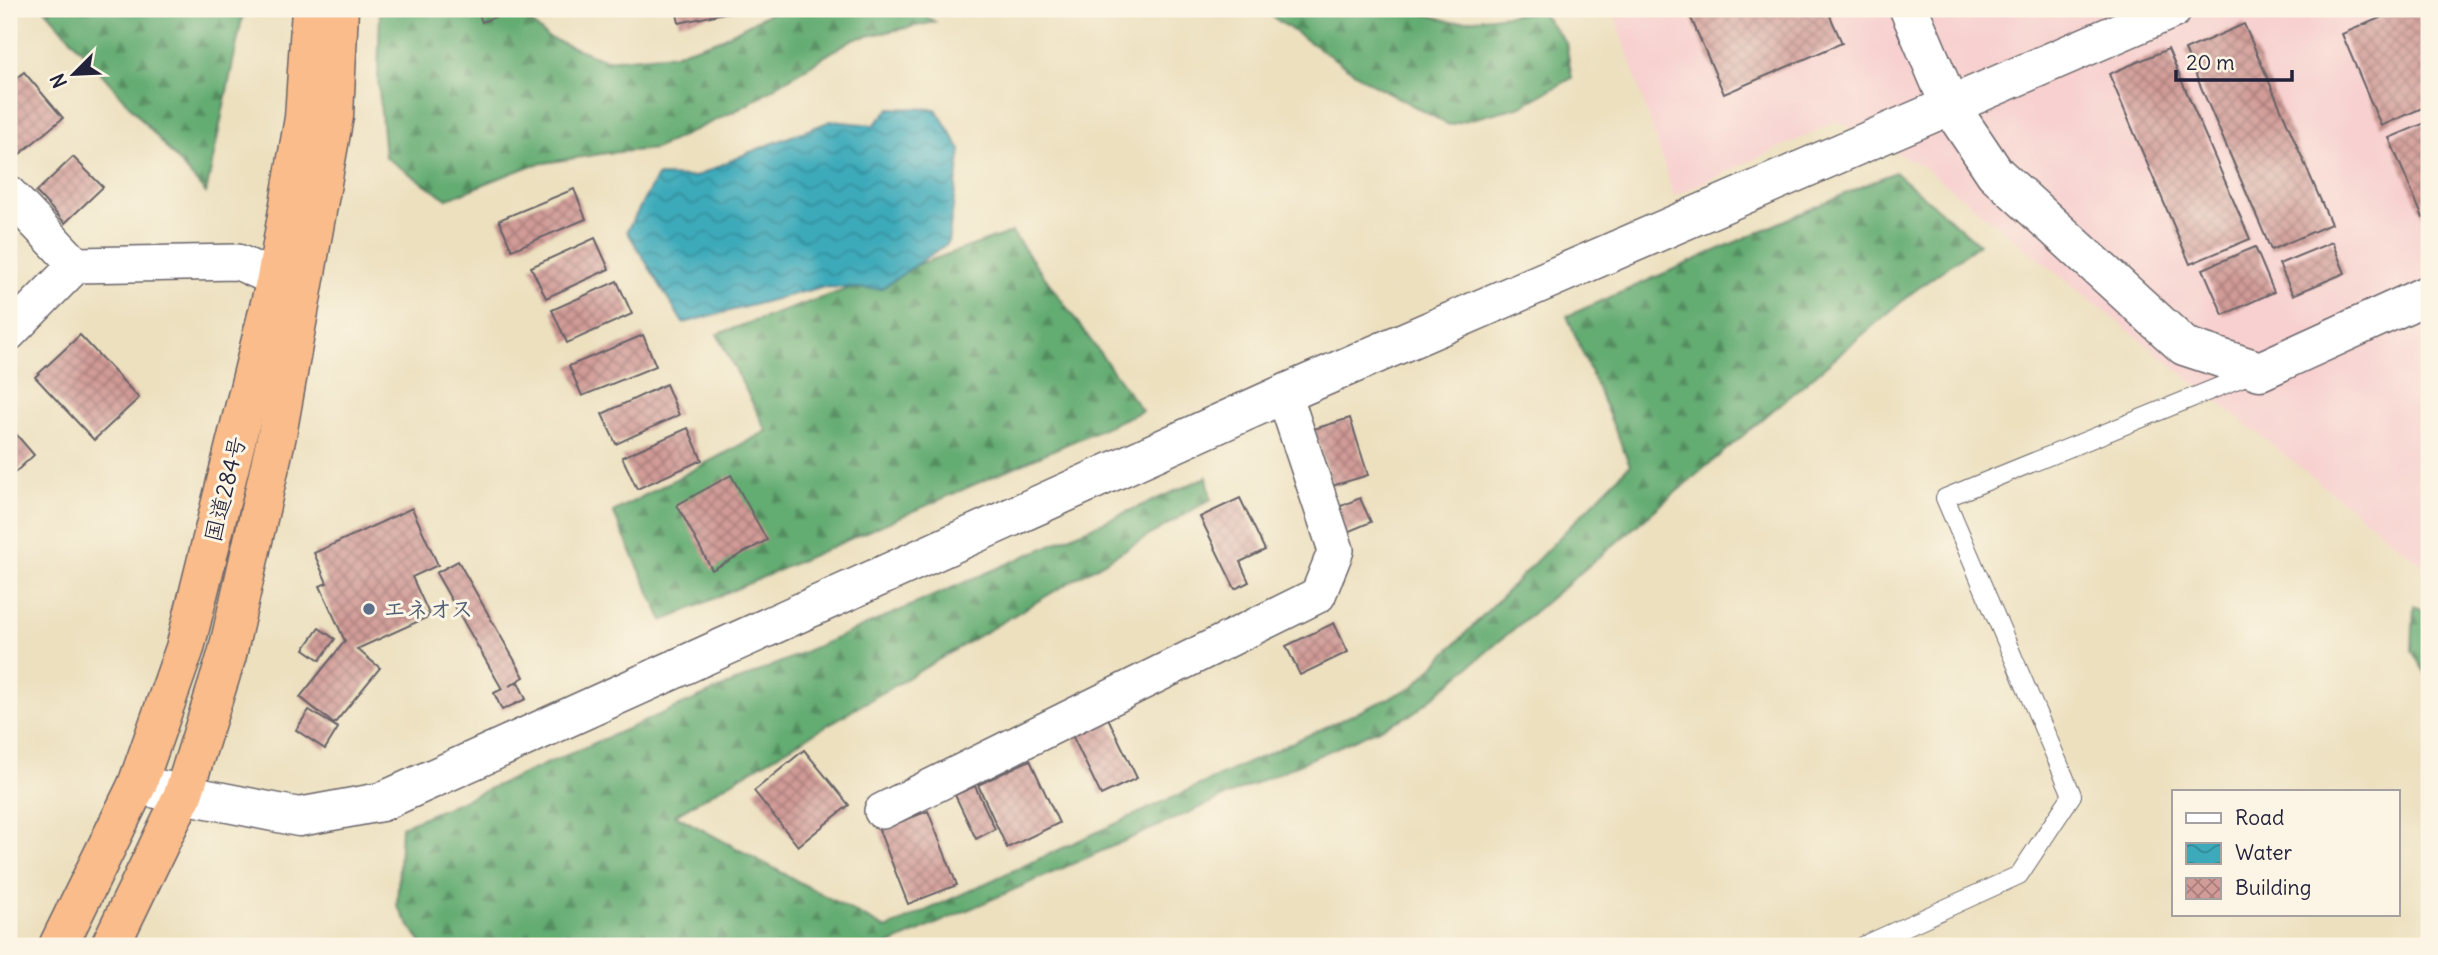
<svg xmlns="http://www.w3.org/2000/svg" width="2438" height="955" font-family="Delius,'Klee One',sans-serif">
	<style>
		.built { fill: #f7d0cf }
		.forest { fill: url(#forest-firs); stroke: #436756; stroke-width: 2 }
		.water { fill: url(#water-waves); stroke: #2f667a; stroke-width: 2 }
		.building { fill: url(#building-cross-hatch) }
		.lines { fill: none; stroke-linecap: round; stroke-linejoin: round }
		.service-casing { stroke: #696469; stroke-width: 20 }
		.minor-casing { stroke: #696469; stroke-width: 38 }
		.tertiary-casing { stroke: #696469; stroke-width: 41 }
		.trunk-casing { stroke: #696469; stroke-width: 41 }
		.service { stroke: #fff; stroke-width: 18 }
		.minor { stroke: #fff; stroke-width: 35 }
		.tertiary { stroke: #fff; stroke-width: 38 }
		.trunk { stroke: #f9bc8a; stroke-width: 38 }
		.service-dot { fill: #5c6f8a; stroke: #fcf5e5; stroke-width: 2.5 }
		.labels { text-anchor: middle; stroke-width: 6; stroke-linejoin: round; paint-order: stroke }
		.street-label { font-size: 23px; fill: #22223b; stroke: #fcf5e5 }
		.service-label { font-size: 23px; font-weight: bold; fill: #4e5e75; stroke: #fcf5e5; text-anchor: start }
	</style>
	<defs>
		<pattern id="forest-firs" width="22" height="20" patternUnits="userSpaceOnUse" patternTransform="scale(1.75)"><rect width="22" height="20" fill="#64ac72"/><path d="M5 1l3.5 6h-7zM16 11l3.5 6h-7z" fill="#528c5f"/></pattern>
		<pattern id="water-waves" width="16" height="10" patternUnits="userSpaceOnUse" patternTransform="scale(1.75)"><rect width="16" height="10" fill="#3caaba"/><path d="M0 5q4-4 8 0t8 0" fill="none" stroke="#328a98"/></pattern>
		<pattern id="building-cross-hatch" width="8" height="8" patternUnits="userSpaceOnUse" patternTransform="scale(1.75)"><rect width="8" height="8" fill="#d19b97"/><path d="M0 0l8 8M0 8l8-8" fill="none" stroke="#a97e7c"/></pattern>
	</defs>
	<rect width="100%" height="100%" fill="#fcf5e5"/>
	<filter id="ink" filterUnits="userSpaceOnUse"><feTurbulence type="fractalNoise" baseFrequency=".0143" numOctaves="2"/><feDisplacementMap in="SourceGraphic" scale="14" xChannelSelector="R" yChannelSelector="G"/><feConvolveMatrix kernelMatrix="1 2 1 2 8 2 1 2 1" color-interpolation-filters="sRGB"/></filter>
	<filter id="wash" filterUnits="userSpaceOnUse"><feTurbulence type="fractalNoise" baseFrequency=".00686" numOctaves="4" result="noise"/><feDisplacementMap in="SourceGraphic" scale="28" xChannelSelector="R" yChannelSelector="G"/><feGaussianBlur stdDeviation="1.57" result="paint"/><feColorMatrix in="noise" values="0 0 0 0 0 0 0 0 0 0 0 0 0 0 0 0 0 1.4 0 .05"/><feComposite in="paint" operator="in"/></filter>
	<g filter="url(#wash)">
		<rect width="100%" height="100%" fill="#ece0bf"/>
		<!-- built -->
		<polygon class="built" points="1613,9 2429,9 2429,570 1925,168 1838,121 1674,196"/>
		<!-- forest -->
		<g class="forest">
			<polygon points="45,9 244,9 206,193"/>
			<polygon points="380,9 517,9 547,37 606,60 674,54 721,39 777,9 916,9 935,22 853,39 741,108 655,149 607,153 532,165 447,199 385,157 378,79"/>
			<polygon points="1261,9 1409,9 1452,22 1540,11 1566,43 1572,78 1521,106 1449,125 1367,81"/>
			<polygon points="1895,172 1979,244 1913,292 1413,714 886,946 423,946 397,906 401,827 1207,477 1211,499 675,815 886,929 1413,687 1630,465 1567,316"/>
			<polygon points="1012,232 1142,411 663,621 613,512 767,431 717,334"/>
			<polygon points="2414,605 2429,615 2429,679 2412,651"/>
		</g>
		<!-- water -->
		<polygon class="water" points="890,108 936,109 961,150 948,243 881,289 822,287 683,323 627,231 657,176 695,177 750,152 831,121 874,125"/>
		<g id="blocks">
			<!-- building -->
			<g class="building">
				<polygon points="477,9 516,9 482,22"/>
				<polygon points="676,9 738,9 738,10 679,23"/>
				<polygon points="1687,9 1827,9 1842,43 1724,94"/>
				<polygon points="2401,9 2429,9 2429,105 2381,126 2342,34"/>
				<polygon points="2244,24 2331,224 2271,250 2185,50"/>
				<polygon points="2168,49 2250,239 2190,264 2109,74"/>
				<polygon points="24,72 63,118 9,163 9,85"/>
				<polygon points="2425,123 2429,132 2429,215 2423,218 2389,138"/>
				<polygon points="73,157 103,187 65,223 36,192"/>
				<polygon points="574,189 586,219 512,250 499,220"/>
				<polygon points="595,238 609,269 546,298 531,267"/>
				<polygon points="2332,242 2345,273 2293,295 2279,264"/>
				<polygon points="2255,247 2274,292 2223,315 2203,269"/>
				<polygon points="617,281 632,314 567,343 552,310"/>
				<polygon points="80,335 139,398 94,440 35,377"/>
				<polygon points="643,335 656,366 582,396 569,366"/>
				<polygon points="666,384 679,415 616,444 602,414"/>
				<polygon points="1350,418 1368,475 1332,486 1314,429"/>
				<polygon points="9,426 34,455 9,478"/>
				<polygon points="688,428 702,460 637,489 622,457"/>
				<polygon points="731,475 767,540 712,570 677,505"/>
				<polygon points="1240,498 1265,550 1240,562 1249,582 1235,589 1200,517"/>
				<polygon points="1360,498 1371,522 1340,535 1329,511"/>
				<polygon points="412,508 438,565 412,577 430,616 357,649 380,668 334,724 300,697 345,641 320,586 327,583 314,553"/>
				<polygon points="458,561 524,677 509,686 518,682 526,699 502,710 494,693 502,689 436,573"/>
				<polygon points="1334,623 1348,652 1300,675 1286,646"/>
				<polygon points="319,628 335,639 320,660 304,649"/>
				<polygon points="309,710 338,728 325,749 296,730"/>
				<polygon points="1107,716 1137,778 1101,795 1071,733"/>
				<polygon points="804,750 849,805 798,846 754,791"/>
				<polygon points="1030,760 1059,823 1007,848 978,785"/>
				<polygon points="975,786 995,829 976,839 955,795"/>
				<polygon points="928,811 957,885 908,904 879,830"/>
			</g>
		</g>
	</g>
	<g filter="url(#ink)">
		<use href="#blocks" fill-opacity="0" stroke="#696469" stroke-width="2"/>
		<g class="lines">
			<defs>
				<polyline id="service" points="1863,946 2019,875 2072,795 1945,498 2253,373"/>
				<g id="minor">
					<polyline points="9,194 76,265"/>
					<polyline points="9,333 76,265 238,262 276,279"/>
					<polyline points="882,811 1318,595 1336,550 1284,394"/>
				</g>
				<g id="tertiary">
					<polyline points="1909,9 1950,106 1995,173 2184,346 2260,371 2429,294"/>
					<polyline points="137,785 299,817 381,802 1284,394 2173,9"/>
				</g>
				<g id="trunk">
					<polyline points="58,946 137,785 185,648 276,279 304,118 311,9"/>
					<polyline points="110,946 183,795 227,655 277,435 334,116 339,9"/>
				</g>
			</defs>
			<!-- service casing -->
			<use href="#service" class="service-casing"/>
			<!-- minor casing -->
			<use href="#minor" class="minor-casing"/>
			<!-- tertiary casing -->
			<use href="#tertiary" class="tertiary-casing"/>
			<!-- trunk casing -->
			<use href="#trunk" class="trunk-casing"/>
			<!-- service -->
			<use href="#service" class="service"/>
			<!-- minor -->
			<use href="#minor" class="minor"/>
			<!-- tertiary -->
			<use href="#tertiary" class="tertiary"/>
			<!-- trunk -->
			<use href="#trunk" class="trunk"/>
		</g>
	</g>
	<!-- markers -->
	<circle class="service-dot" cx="369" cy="609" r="7"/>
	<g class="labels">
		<!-- street labels -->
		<g class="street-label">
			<text transform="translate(225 489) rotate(-76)" y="8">国道284号</text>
		</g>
		<!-- service labels -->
		<g class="service-label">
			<text x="383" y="617">エネオス</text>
		</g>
	</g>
	<!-- margin -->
	<rect width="2438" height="955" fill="none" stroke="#fcf5e5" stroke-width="35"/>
	<!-- legend -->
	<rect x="2172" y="790" width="228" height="126" fill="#fcf5e5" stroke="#a5a1a1" stroke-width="2"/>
	<rect x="2186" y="813" width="35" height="10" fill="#ffffff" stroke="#a5a1a1" stroke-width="2"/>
	<text x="2235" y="825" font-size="21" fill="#22223b">Road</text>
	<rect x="2186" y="843" width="35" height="21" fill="url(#water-waves)" stroke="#a5a1a1" stroke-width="2"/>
	<text x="2235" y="860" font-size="21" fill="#22223b">Water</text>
	<rect x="2186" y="878" width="35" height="21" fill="url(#building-cross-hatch)" stroke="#a5a1a1" stroke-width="2"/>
	<text x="2235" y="895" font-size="21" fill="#22223b">Building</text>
	<!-- north arrow -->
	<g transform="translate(74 74) rotate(246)" stroke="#fcf5e5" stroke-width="5" paint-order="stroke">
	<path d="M0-5L12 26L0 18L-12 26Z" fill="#22223b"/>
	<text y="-10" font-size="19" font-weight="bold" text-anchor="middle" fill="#22223b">N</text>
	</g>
	<!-- scale -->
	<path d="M2176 70v10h116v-10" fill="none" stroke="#22223b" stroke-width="3.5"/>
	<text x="2186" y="70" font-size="21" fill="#22223b" stroke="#fcf5e5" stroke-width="5" paint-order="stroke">20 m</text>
</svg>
